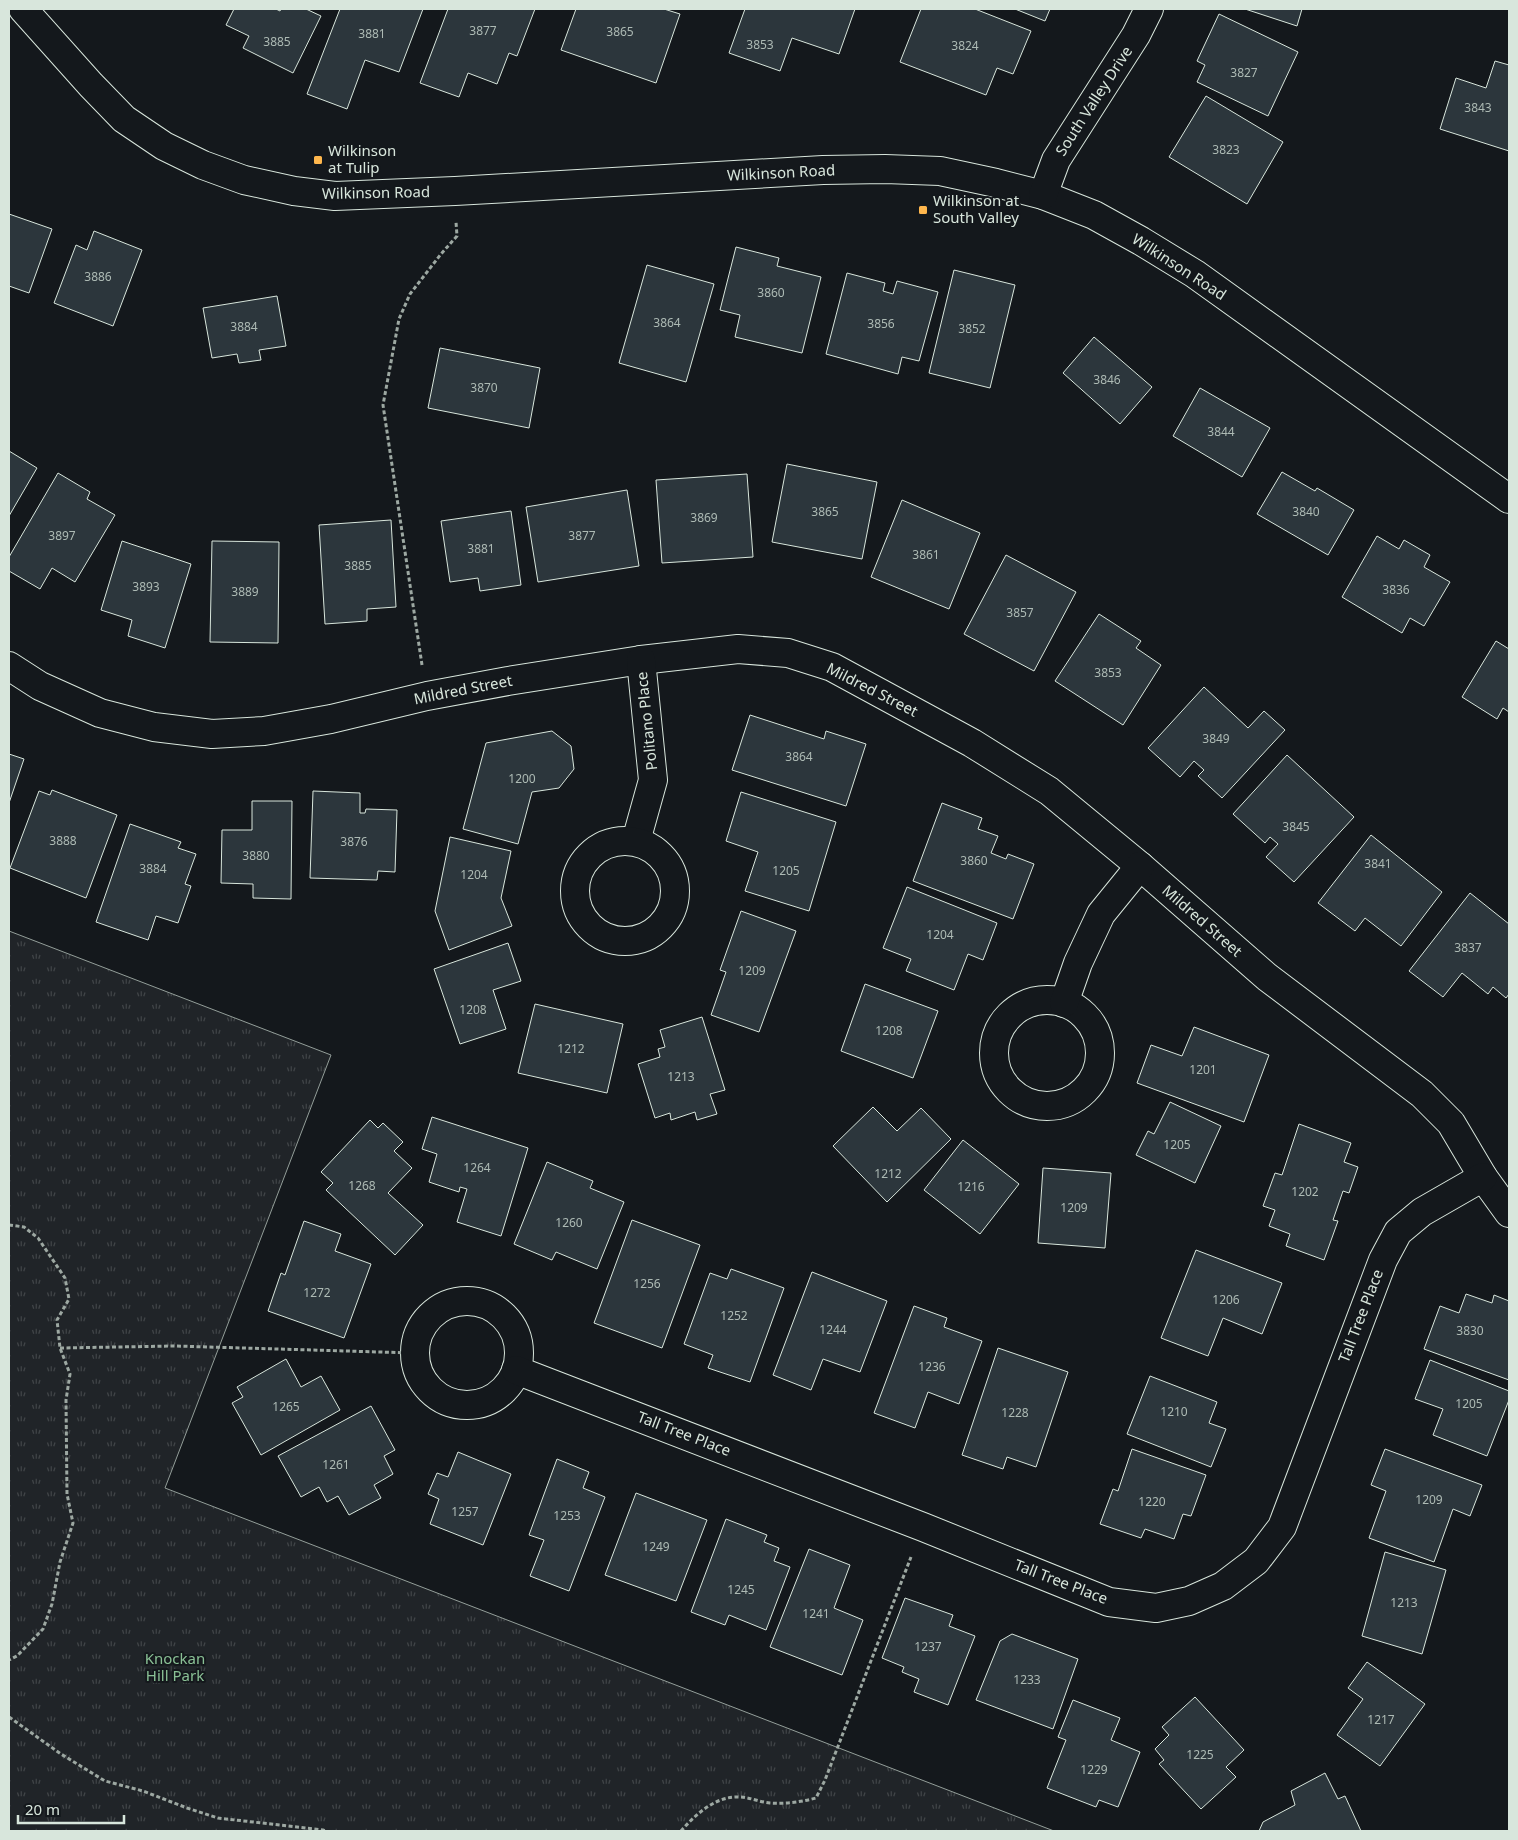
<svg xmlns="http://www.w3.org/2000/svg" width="1518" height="1840" font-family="'Noto Sans',sans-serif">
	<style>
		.grass { fill: url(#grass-tufts); stroke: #939e99 }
		.building { fill: #2c363c; stroke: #d8e6dc }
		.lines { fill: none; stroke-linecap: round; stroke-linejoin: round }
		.street-casing { stroke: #d8e6dc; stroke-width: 30 }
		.path { stroke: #9da8a2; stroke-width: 3; stroke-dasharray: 4 2.5; stroke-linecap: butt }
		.street { stroke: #14181c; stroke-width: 28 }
		.poi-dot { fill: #ffb74d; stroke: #14181c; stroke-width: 2 }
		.labels { text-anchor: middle; stroke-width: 4; stroke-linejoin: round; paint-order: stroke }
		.number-label { font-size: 12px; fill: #adbab4 }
		.street-label { font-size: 15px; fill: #d8e6dc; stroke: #14181c }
		.poi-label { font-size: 15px; fill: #d8e6dc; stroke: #14181c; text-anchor: start }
		.park-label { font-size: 15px; fill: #8ac095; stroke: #14181c }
	</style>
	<defs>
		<pattern id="grass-tufts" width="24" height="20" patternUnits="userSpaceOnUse" patternTransform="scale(1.25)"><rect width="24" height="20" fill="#202428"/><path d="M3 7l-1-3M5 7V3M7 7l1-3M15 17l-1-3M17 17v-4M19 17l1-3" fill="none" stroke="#404447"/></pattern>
	</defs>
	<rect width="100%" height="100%" fill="#14181c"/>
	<!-- grass -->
	<polygon class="grass" points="9,931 331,1055 165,1488 1054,1831 9,1831"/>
	<!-- building -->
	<g class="building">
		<polygon points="234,9 276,9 280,11 281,9 306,9 321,16 293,73 243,48 249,36 226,25"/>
		<polygon points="340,9 423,9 399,72 365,60 347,109 307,94"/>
		<polygon points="448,9 535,9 517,56 509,53 497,84 468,73 459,97 420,83"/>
		<polygon points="576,9 664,9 680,14 656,83 561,50"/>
		<polygon points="745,9 855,9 839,54 792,38 780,71 729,53"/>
		<polygon points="921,9 975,9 1031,31 1013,74 997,68 986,95 900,62"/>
		<polygon points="1015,9 1050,9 1045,21"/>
		<polygon points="1245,9 1302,9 1297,26"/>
		<polygon points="1219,14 1298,52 1268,116 1197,82 1205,65 1197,61"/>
		<polygon points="1495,61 1509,65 1509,151 1440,129 1456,78 1486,88"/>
		<polygon points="1206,96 1283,142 1247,204 1169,157"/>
		<polygon points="9,214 52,229 29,293 9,286"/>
		<polygon points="94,231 142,250 113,326 54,303 76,245 87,250"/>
		<polygon points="736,247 779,258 777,266 821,277 802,353 735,337 740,315 720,310"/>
		<polygon points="647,265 714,284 686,382 619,363"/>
		<polygon points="954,270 1015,285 990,388 929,373"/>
		<polygon points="847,273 885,283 883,291 893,294 897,281 938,292 919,361 902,357 898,374 826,354"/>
		<polygon points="277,296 286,346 259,350 261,360 239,363 237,354 212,358 203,308"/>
		<polygon points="1094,337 1152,387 1120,424 1063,373"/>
		<polygon points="440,348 540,368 529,428 428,408"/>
		<polygon points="1200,388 1270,428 1242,477 1173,436"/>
		<polygon points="9,451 37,468 9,516"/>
		<polygon points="787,464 877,482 862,559 772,542"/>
		<polygon points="1282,472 1315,491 1317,488 1354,510 1328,555 1257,514"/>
		<polygon points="58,473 90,492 87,499 115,515 75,582 52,568 40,589 9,571 9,557"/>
		<polygon points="747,474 753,557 662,563 656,480"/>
		<polygon points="627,490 639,566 538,582 526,507"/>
		<polygon points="902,500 980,533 949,609 871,577"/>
		<polygon points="511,511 521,585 480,591 478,578 450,582 441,521"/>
		<polygon points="391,520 396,607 367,609 367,621 325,624 319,525"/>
		<polygon points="1377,536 1399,549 1404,540 1430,555 1424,567 1450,582 1424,626 1410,618 1402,633 1342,597"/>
		<polygon points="122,541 191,564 165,648 128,636 132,620 101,610"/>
		<polygon points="212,541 279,542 278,643 210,642"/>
		<polygon points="1006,555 1076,592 1034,671 964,634"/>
		<polygon points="1099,614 1141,641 1136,648 1161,665 1123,725 1055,681"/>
		<polygon points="1496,641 1509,649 1509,712 1503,708 1497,719 1462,697"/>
		<polygon points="1204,687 1248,728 1264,711 1285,730 1222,798 1198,776 1204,770 1194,761 1180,777 1148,748"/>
		<polygon points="750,715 824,739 826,731 866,744 846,806 732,770"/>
		<polygon points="552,731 571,746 574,769 559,788 532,792 518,844 463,829 486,743"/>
		<polygon points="9,754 24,759 9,803"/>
		<polygon points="1287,755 1354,817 1294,882 1266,857 1278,844 1270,837 1265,843 1233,814"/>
		<polygon points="52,790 117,815 86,898 10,868 39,791 50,795"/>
		<polygon points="313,791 360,793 360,813 365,813 366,809 397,810 395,872 378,871 377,880 310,878"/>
		<polygon points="741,792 836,822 809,911 745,891 758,852 726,841"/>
		<polygon points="252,801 292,801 291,899 253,898 253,884 221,883 222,830 252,830"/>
		<polygon points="942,803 982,818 978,829 998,836 991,853 1006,859 1008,854 1034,864 1013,919 913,881"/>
		<polygon points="130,824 181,842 178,848 196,854 185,884 191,886 178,923 156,916 148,940 96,922"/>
		<polygon points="1371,835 1442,892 1401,946 1365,918 1355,931 1318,903"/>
		<polygon points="450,837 511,851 501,898 512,926 449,950 435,911"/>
		<polygon points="907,887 997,923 983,960 968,954 954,990 906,971 911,959 883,948"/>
		<polygon points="1470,893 1509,924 1509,994 1506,998 1493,987 1488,994 1462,973 1443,997 1409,971"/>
		<polygon points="741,911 796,931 759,1032 711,1015 726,972 720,970"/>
		<polygon points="508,943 521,981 493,990 506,1029 460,1044 434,969"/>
		<polygon points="865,984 938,1011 913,1078 841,1051"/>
		<polygon points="535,1004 623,1024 607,1093 518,1073"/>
		<polygon points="702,1017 725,1090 710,1094 717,1114 697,1120 695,1112 671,1120 670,1113 655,1118 638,1064 660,1057 658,1049 665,1047 660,1030"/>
		<polygon points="1194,1027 1269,1055 1244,1122 1137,1083 1151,1045 1182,1056"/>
		<polygon points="1170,1102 1221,1126 1195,1183 1136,1155 1148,1131 1154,1134"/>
		<polygon points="873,1107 897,1131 921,1108 951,1139 887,1202 833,1146"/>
		<polygon points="432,1117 528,1148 501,1236 457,1222 467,1189 460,1187 459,1192 429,1182 437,1154 422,1149"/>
		<polygon points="370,1120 378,1128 383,1123 403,1142 394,1151 412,1168 388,1193 423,1225 395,1255 326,1190 333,1183 321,1172"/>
		<polygon points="1299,1124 1351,1143 1344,1162 1358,1167 1349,1193 1343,1191 1333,1220 1338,1221 1324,1260 1286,1246 1290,1234 1269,1226 1275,1210 1263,1206 1275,1173 1282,1175"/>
		<polygon points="963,1140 1019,1184 980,1234 924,1190"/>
		<polygon points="547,1162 593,1181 590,1188 624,1202 597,1269 556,1252 552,1260 514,1244"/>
		<polygon points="1043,1168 1111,1173 1105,1248 1038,1243"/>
		<polygon points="632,1220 700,1245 662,1348 594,1323"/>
		<polygon points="304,1221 341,1234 335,1251 371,1264 344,1338 268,1311 281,1273 285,1275"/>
		<polygon points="1196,1250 1282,1283 1262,1334 1223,1318 1208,1356 1161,1338"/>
		<polygon points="731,1269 784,1288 750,1382 708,1368 713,1355 684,1344 710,1273 727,1279"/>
		<polygon points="812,1272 887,1301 860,1372 823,1359 811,1390 773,1375"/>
		<polygon points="1466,1294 1492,1303 1494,1295 1509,1301 1509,1380 1424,1349 1440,1306 1459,1313"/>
		<polygon points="914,1306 947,1318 944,1327 982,1341 959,1404 928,1392 915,1428 874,1413"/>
		<polygon points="998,1348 1068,1372 1036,1467 1007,1457 1003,1469 962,1455"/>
		<polygon points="286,1359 301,1387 321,1376 340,1410 261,1455 232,1403 243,1397 237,1387"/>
		<polygon points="1430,1360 1509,1391 1509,1400 1487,1456 1433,1435 1443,1409 1415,1399"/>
		<polygon points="1150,1376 1217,1402 1209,1423 1226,1429 1211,1467 1127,1434"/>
		<polygon points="371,1406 395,1450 384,1456 393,1474 374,1485 381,1498 349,1515 338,1496 327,1502 319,1487 301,1497 278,1456"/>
		<polygon points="1132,1449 1206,1475 1191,1516 1183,1514 1174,1539 1145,1529 1141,1538 1100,1524 1113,1489 1118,1491"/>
		<polygon points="1385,1449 1482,1485 1470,1516 1453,1509 1434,1562 1369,1538 1386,1491 1371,1485"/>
		<polygon points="458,1452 511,1474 483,1545 430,1524 439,1499 428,1494 437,1473 448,1477"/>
		<polygon points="557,1459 589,1472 583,1488 605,1497 569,1591 530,1576 544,1540 529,1535"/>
		<polygon points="636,1493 707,1520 676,1601 605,1575"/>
		<polygon points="726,1519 767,1535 764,1542 779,1548 774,1561 790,1567 766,1630 729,1615 725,1625 691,1612"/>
		<polygon points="809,1549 850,1565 834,1608 863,1620 842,1675 770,1647"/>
		<polygon points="1385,1552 1446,1570 1422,1654 1362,1636"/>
		<polygon points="905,1598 953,1615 949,1626 975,1636 948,1705 914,1692 919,1679 902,1672 904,1667 882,1658"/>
		<polygon points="1012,1634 1078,1659 1053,1729 976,1700 1000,1641"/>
		<polygon points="1367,1662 1425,1704 1380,1766 1337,1735 1363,1699 1348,1688"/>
		<polygon points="1195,1697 1244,1750 1226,1767 1236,1777 1201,1809 1159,1764 1164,1760 1155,1749 1169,1735 1162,1727"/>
		<polygon points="1073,1700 1120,1718 1111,1740 1140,1752 1118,1807 1099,1800 1096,1807 1047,1788 1066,1740 1058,1737"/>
		<polygon points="1325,1773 1338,1799 1345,1796 1361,1831 1259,1831 1263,1822 1295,1805 1291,1791"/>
	</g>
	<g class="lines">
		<defs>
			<g id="street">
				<polyline points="23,9 91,85 124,119 164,146 203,165 244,180 294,191 335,196 455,191 823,170 885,169 940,171 996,183 1043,195 1094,215 1141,241 1195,274 1509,499"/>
				<polyline points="1043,195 1056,160 1136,35 1149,9"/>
				<polyline points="9,666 40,686 100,713 154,727 212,734 264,731 331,719 427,696 508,681 641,660 738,649 788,653 832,667 972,743 1049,791 1140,866 1267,977 1422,1094 1451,1123 1483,1177 1509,1213"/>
				<polyline points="636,841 653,780 641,660"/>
				<circle cx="625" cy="891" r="50"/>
				<circle cx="1047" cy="1053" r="53"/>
				<polyline points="1064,1003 1078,963 1101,914 1140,866"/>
				<circle cx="467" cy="1353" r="52"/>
				<polyline points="516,1370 923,1527 1109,1602 1156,1608 1189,1601 1223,1586 1256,1561 1282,1527 1383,1260 1398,1232 1422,1212 1483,1177"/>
			</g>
		</defs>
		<!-- street casing -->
		<use href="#street" class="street-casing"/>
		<!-- path -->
		<g class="path">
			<polyline points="422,665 383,405 399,319 410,294 441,254 457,236 456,222"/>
			<polyline points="9,1225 24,1227 38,1238 65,1278 69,1299 57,1320 60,1348 70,1374 66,1400 67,1494 73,1523 60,1562 52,1604 43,1629 17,1656 9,1660"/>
			<polyline points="60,1348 175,1346 414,1353"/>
			<polyline points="9,1717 61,1754 105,1781 143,1791 187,1808 218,1818 323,1830 326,1831"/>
			<path d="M681,1831C695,1815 715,1796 739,1797C749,1797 759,1802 770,1803C785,1804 801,1802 816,1798L825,1780L911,1557"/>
		</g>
		<!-- street -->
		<use href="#street" class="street"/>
	</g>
	<!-- markers -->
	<g class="poi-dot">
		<rect x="313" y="155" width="10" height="10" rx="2.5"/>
		<rect x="918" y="205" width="10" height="10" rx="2.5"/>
	</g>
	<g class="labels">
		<!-- number labels -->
		<g class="number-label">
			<text x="483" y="35">3877</text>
			<text x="620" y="36">3865</text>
			<text x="372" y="38">3881</text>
			<text x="277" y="46">3885</text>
			<text x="760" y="49">3853</text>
			<text x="965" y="50">3824</text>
			<text x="1244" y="77">3827</text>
			<text x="1478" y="112">3843</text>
			<text x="1226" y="154">3823</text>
			<text x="98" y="281">3886</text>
			<text x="771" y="297">3860</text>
			<text x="667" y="327">3864</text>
			<text x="881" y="328">3856</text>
			<text x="244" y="331">3884</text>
			<text x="972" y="333">3852</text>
			<text x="1107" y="384">3846</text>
			<text x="484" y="392">3870</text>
			<text x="1221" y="436">3844</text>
			<text x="825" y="516">3865</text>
			<text x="1306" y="516">3840</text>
			<text x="704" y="522">3869</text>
			<text x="62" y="540">3897</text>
			<text x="582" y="540">3877</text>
			<text x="481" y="553">3881</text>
			<text x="926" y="559">3861</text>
			<text x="358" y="570">3885</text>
			<text x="146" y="591">3893</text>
			<text x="1396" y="594">3836</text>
			<text x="245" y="596">3889</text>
			<text x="1020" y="617">3857</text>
			<text x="1108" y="677">3853</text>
			<text x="1216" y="743">3849</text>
			<text x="799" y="761">3864</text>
			<text x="522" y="783">1200</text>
			<text x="1296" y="831">3845</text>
			<text x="63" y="845">3888</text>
			<text x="354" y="846">3876</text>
			<text x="256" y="860">3880</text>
			<text x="974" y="865">3860</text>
			<text x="1378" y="868">3841</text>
			<text x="153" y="873">3884</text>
			<text x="786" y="875">1205</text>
			<text x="474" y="879">1204</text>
			<text x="940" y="939">1204</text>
			<text x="1468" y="952">3837</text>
			<text x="752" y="975">1209</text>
			<text x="473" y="1014">1208</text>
			<text x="889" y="1035">1208</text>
			<text x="571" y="1053">1212</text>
			<text x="1203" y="1074">1201</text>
			<text x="681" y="1081">1213</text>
			<text x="1177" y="1149">1205</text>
			<text x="477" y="1172">1264</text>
			<text x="888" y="1178">1212</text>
			<text x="362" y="1190">1268</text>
			<text x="971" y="1191">1216</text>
			<text x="1305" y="1196">1202</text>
			<text x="1074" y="1212">1209</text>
			<text x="569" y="1227">1260</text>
			<text x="647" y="1288">1256</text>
			<text x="317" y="1297">1272</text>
			<text x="1226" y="1304">1206</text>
			<text x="734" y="1320">1252</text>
			<text x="833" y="1334">1244</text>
			<text x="1470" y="1335">3830</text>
			<text x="932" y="1371">1236</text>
			<text x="1469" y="1408">1205</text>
			<text x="286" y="1411">1265</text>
			<text x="1174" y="1416">1210</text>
			<text x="1015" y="1417">1228</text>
			<text x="336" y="1469">1261</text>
			<text x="1429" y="1504">1209</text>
			<text x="1152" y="1506">1220</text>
			<text x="465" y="1516">1257</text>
			<text x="567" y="1520">1253</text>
			<text x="656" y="1551">1249</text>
			<text x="741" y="1594">1245</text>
			<text x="1404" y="1607">1213</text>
			<text x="816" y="1618">1241</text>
			<text x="928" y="1651">1237</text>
			<text x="1027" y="1684">1233</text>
			<text x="1381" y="1724">1217</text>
			<text x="1200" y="1759">1225</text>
			<text x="1094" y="1774">1229</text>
		</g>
		<!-- street labels -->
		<g class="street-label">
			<text transform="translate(1094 101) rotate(-57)" y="5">South Valley Drive</text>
			<text transform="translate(781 173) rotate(-3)" y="5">Wilkinson Road</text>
			<text transform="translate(376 193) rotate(-1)" y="5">Wilkinson Road</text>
			<text transform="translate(1179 267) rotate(33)" y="5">Wilkinson Road</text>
			<text transform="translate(463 690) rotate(-11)" y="5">Mildred Street</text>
			<text transform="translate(872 690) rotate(27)" y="5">Mildred Street</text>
			<text transform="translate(647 721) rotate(-96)" y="5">Politano Place</text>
			<text transform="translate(1202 921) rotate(41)" y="5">Mildred Street</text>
			<text transform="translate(1361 1316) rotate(-69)" y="5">Tall Tree Place</text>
			<text transform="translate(684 1434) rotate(21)" y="5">Tall Tree Place</text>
			<text transform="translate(1061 1582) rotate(21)" y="5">Tall Tree Place</text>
		</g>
		<!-- poi labels -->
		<g class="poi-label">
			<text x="328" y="156">Wilkinson<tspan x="328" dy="17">at Tulip</tspan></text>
			<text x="933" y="206">Wilkinson at<tspan x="933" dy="17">South Valley</tspan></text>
		</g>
		<!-- park labels -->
		<g class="park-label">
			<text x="175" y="1664">Knockan<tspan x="175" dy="17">Hill Park</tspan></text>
		</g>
	</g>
	<!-- border -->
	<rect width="1518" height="1840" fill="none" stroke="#d8e6dc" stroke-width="20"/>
	<!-- scale -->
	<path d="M18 1815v8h106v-8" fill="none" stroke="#d8e6dc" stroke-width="2.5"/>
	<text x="25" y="1815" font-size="15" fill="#d8e6dc" stroke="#14181c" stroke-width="4" paint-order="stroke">20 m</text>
</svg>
